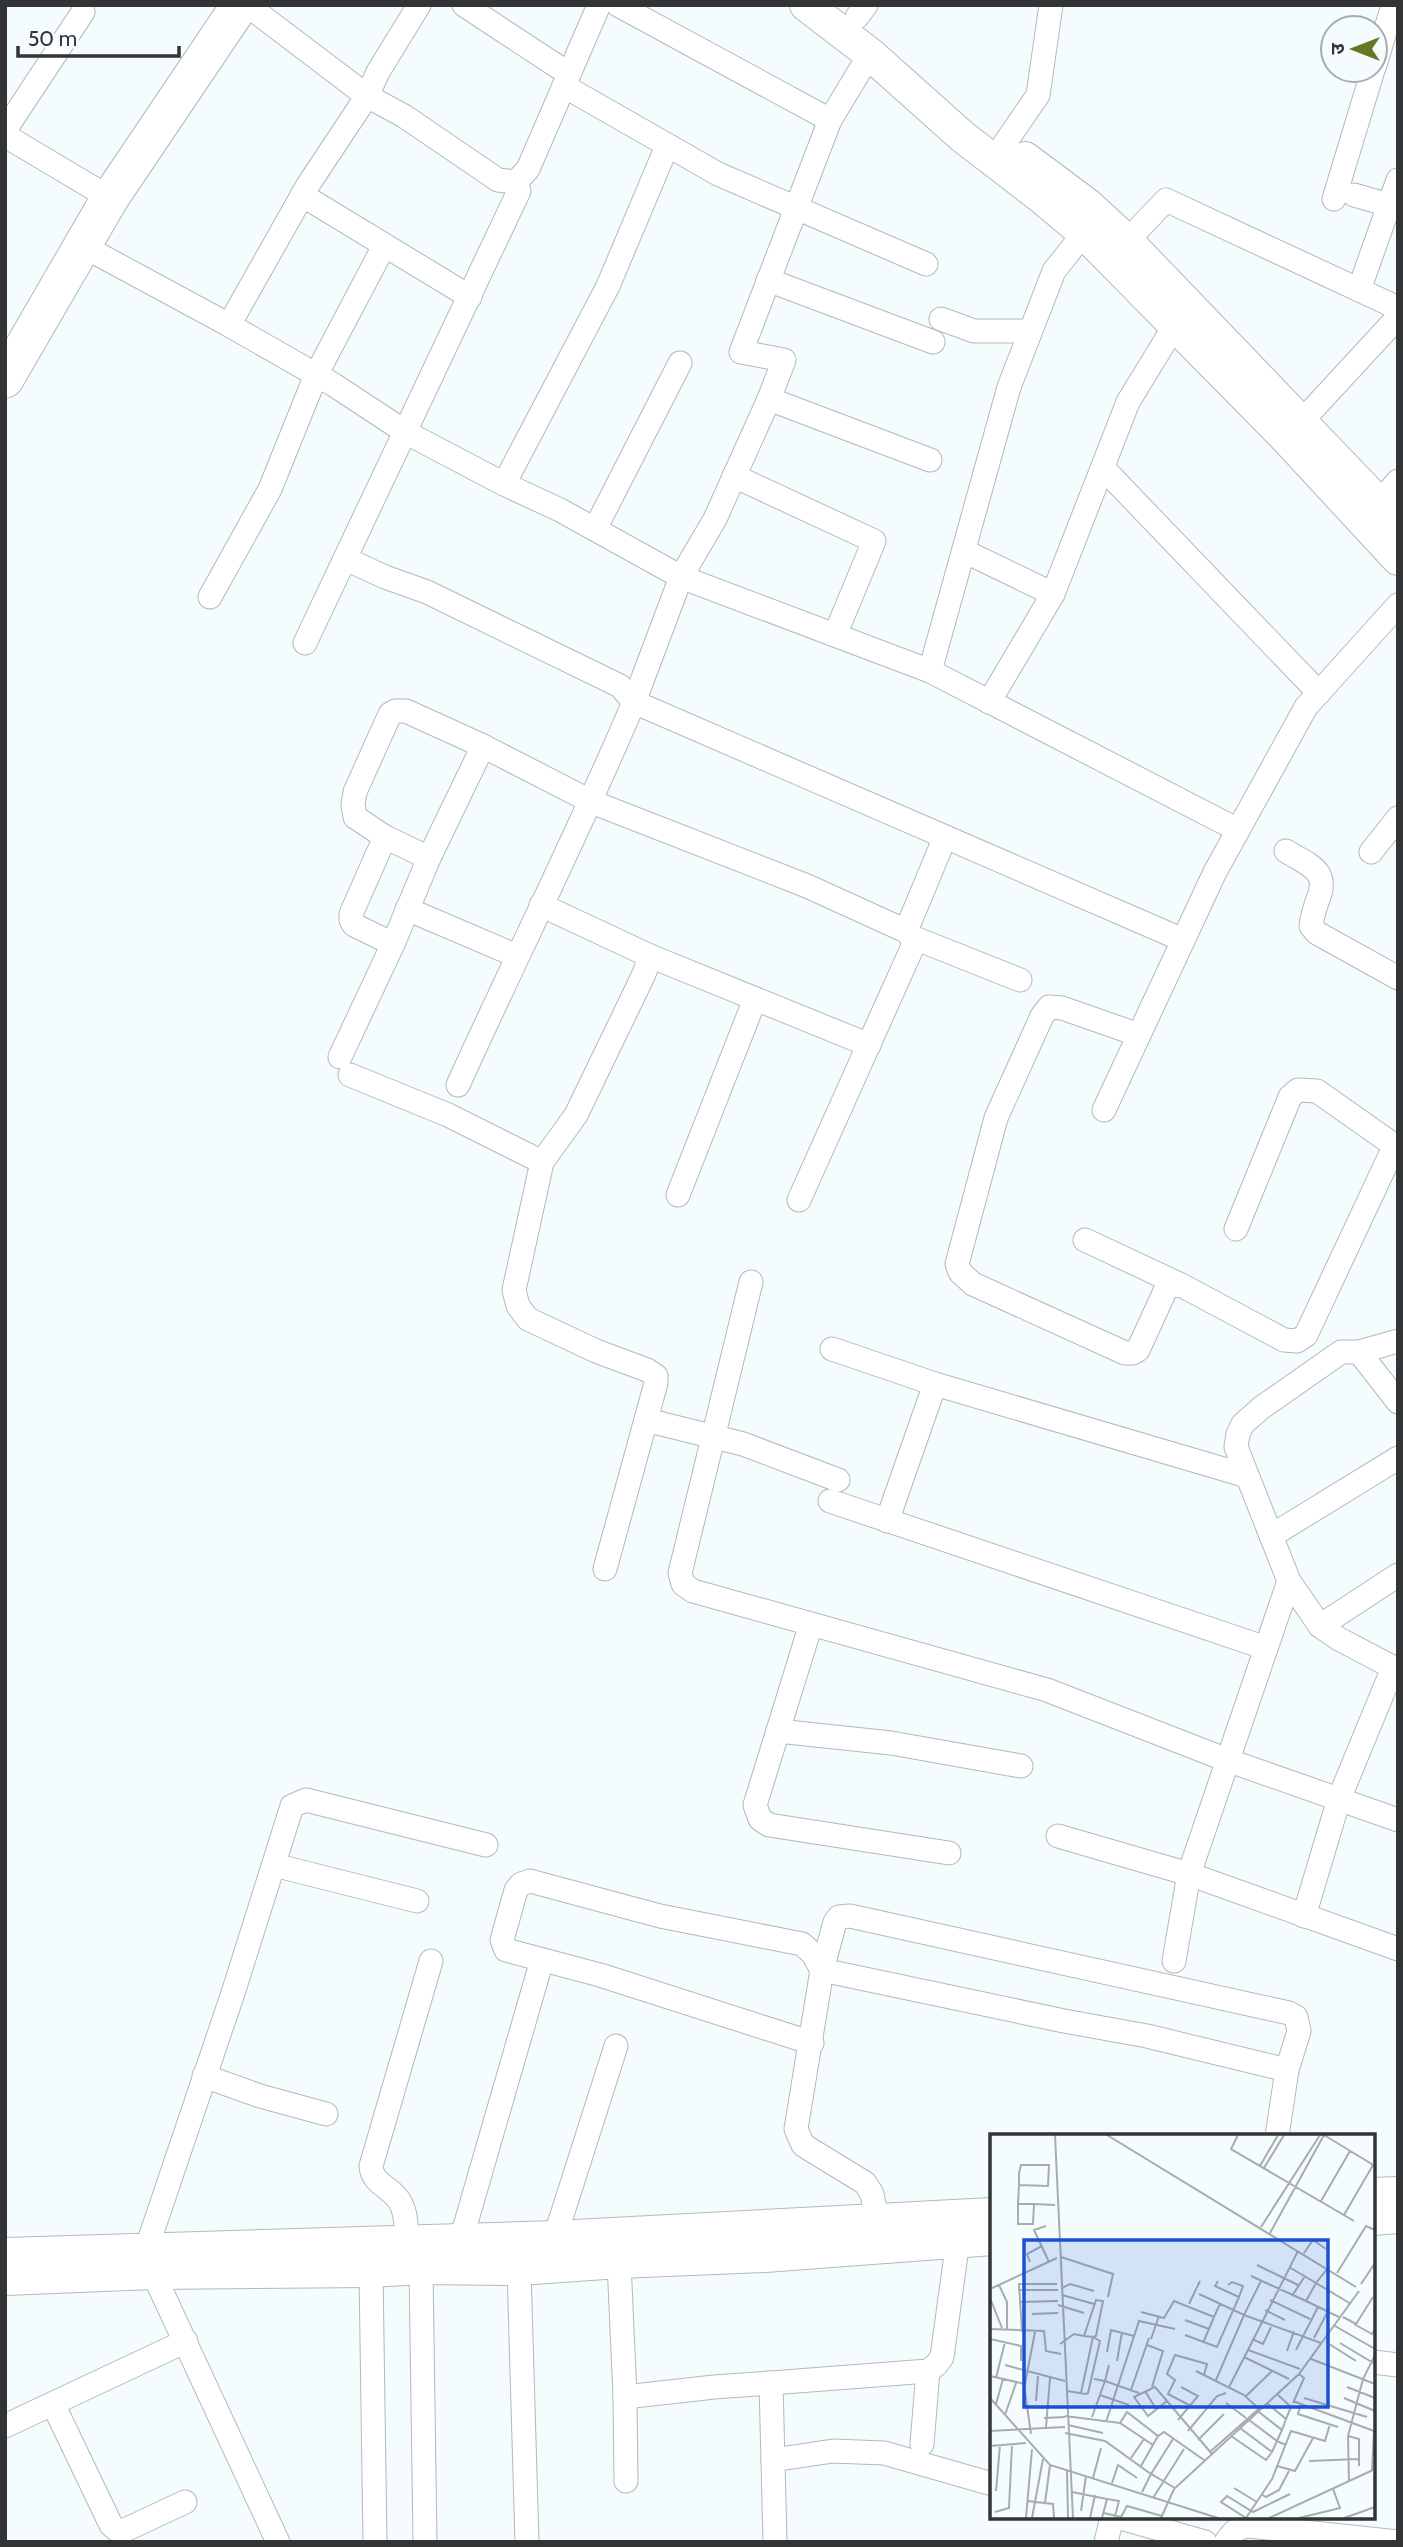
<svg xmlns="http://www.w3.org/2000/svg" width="1403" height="2547" font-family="Cabin,'Noto Sans Devanagari',sans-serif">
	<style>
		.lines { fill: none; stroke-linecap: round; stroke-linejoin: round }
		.street-casing { stroke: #b3b9ba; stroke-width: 25 }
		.secondary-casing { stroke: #b3b9ba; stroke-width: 34 }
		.primary-casing { stroke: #b3b9ba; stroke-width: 39 }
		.street { stroke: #fff; stroke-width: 23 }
		.secondary { stroke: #fff; stroke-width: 32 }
		.primary { stroke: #fff; stroke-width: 37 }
		.inset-road { fill: none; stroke: #a7acad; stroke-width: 2 }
		.view { fill: #1d4ed8; fill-opacity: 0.15; stroke: #1d4ed8; stroke-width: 3.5 }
		.inset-edge { fill: none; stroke: #323435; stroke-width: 3.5 }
	</style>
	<rect width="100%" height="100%" fill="#f5fcfd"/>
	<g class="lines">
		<defs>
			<g id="street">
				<polyline points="247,5 367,96 378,72 419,5"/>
				<polyline points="464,5 569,74"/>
				<polyline points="618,5 830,120"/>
				<polyline points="83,12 7,127 9,138 110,198"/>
				<polyline points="857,17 866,5"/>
				<polyline points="870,54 830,120 741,352 784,360 769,399 715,519 681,577 634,702 1183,940"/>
				<polyline points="1375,65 1393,5"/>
				<polyline points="564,86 718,174 926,264"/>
				<polyline points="1005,143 1038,95 1051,5"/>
				<polyline points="302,195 470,297"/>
				<polyline points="1354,195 1389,205"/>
				<polyline points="1334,199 1373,70"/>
				<polyline points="1127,241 1166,200 1398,308"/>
				<polyline points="81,245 229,325 334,385 407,433 504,484 560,510 681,577 930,671 1009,387 1054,271 1084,233"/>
				<polyline points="768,280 933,342"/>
				<polyline points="1359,290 1398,180"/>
				<polyline points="941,319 974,331 1030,331"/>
				<polyline points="229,325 308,185 367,96 404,116 498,180 516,182 528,169 599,5"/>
				<polyline points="769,399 930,460"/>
				<polyline points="1302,421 1398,317"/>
				<polyline points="1103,468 1319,693"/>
				<polyline points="734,476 874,541 835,635"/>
				<polyline points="504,484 608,286 667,146"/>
				<polyline points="1379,503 1398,481"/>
				<polyline points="595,529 680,363"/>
				<polyline points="964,551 1053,594"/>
				<path d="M346,559L385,577L427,592L620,686L634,702C579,832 516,957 458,1085"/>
				<polyline points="210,597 270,489 316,375 384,246"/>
				<polyline points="305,643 519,191 516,182"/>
				<polyline points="930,671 1238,830"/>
				<polyline points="989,702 1053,594 1128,402 1175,325"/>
				<polyline points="385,837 355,817 353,805 355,792 390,714 395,711 406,711 483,746"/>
				<path d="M1286,851C1308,865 1330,870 1318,899C1315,908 1312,916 1311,926L1317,933L1398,978"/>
				<polyline points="1371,852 1398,818"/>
				<polyline points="429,858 385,837 351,914 351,920 354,925 393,944 429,858 483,746 592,802 807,886 906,931 912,937 913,946 799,1200"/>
				<polyline points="541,905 650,956 644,974 576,1115 542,1162 514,1290 518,1306 528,1319 596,1351 647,1370 656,1376 656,1383 605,1569"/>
				<polyline points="407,909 517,956"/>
				<polyline points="906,931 945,837"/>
				<polyline points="912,937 1020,980"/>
				<polyline points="650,956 869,1045"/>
				<polyline points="1139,1035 1062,1008 1049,1007 1042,1016 996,1118 957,1264 960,1272 973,1284 1125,1353 1133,1353 1138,1350 1165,1291 1169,1286 1181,1285 1284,1340 1297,1341 1306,1335 1395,1145"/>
				<polyline points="340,1057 393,944"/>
				<polyline points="350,1075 448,1115 542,1162"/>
				<polyline points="1104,1110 1215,872 1306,707 1398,605"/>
				<polyline points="678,1195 755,999"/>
				<polyline points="1236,1229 1290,1097 1298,1090 1317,1091 1398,1148"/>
				<polyline points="1085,1240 1181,1285"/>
				<polyline points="751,1282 680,1573 683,1584 693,1591 1047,1690 1227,1760 1398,1820"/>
				<polyline points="1398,1341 1359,1352 1341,1352 1261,1408 1243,1424 1238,1434 1236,1447 1289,1581 1320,1626 1398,1575"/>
				<polyline points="832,1349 935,1384"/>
				<polyline points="1359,1352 1398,1402"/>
				<polyline points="646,1420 743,1444 838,1480"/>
				<polyline points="830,1501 1266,1648"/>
				<polyline points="887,1521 935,1384 1247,1476"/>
				<polyline points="1271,1536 1398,1458"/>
				<polyline points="1289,1581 1189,1874 1398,1949"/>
				<polyline points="811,1624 755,1805 760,1819 769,1825 949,1853"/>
				<polyline points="1320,1626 1339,1639 1398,1670"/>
				<polyline points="778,1731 891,1743 1021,1766"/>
				<polyline points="1058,1836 1189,1874 1174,1961"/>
				<polyline points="274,1865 417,1901"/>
				<polyline points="1304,1916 1339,1799 1393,1668"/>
				<polyline points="812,2043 600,1975 506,1950 502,1940 516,1890 521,1884 530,1881 660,1916 802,1944 813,1954 822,1970 796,2129 803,2145 865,2183 872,2194 877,2220 877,2233"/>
				<polyline points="204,2076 260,2096 326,2114"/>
				<polyline points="1277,2136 1287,2070 1299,2031 1296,2017 1289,2013 850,1916 839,1917 835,1922 822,1970 1064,2021 1147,2036 1287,2070"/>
				<polyline points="461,2240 542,1960"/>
				<path d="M407,2242C406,2230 407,2215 401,2204C393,2187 372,2185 371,2166L431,1961"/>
				<polyline points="146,2250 234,1990 292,1806 306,1800 486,1845"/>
				<polyline points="552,2250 555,2237 616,2046"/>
				<polyline points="619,2262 625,2397 626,2481"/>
				<polyline points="421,2268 425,2542"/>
				<polyline points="519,2269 527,2542"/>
				<polyline points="371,2271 375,2542"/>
				<polyline points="153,2273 278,2542"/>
				<polyline points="1373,2362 1398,2365"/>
				<polyline points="625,2397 714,2387 771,2383"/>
				<polyline points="53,2404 111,2525 117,2530 125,2530 185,2502"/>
				<polyline points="5,2426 186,2341"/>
				<polyline points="922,2444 928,2371"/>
				<polyline points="773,2460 833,2451 884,2453 992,2484"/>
				<polyline points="1117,2517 1205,2542"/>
				<polyline points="775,2542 771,2383 928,2371 936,2365 942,2357 958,2240"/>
				<polyline points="1106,2542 1112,2517"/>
				<path d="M1226,2542C1233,2532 1237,2527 1249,2526L1398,2542"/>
			</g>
			<g id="secondary">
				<polyline points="806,5 870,54 963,137 1041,197 1084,233 1286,438 1398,559"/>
				<polyline points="1025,158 1088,205 1127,241 1398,523"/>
				<polyline points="1373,2194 1398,2193"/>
				<polyline points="1373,2219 1398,2217"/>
				<polyline points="5,2254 555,2237 992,2214"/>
				<polyline points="5,2279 153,2273 371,2271 421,2268 519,2269 619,2262 765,2256 992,2239"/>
			</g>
			<polyline id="primary" points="5,379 110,198 240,5"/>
		</defs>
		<!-- street casing -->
		<use href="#street" class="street-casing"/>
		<!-- secondary casing -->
		<use href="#secondary" class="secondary-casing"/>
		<!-- primary casing -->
		<use href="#primary" class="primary-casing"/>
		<!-- street -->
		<use href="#street" class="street"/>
		<!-- secondary -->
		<use href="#secondary" class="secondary"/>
		<!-- primary -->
		<use href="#primary" class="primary"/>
	</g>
	<!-- overview -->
	<g transform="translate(990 2134)">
		<rect width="385" height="385" fill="#f5fcfd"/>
		<path class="inset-road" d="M65,1L83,384M117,1L366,153M248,1L241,15L364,87M334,1L385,32M270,32L288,1M274,34L294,1M331,67L360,17M28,70L29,51V39L31,31H59L58,52L29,51M44,70L43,90H28V70H44L65,71M354,81L383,31M56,92L44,96L59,128M271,93L330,1M280,99L334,1M308,117L258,216L310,235M314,119L323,106L336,115M71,123L123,140L118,163M40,128L37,120L52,112M267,131L308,151M299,133L326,149L316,167L349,183M337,135L326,149L361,170M347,139L376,92L385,96M261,142L316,167M371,150L385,129M9,151L17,168V195M238,151L242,148L253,152L249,163M72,154L80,150L104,157M0,155L67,124M28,156H68M209,160L254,181L271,147M72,161L104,170M302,162L315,142M0,164L12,194M280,166L320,185M29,168L68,167M199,170L210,147M68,171L94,179M275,176L295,186M151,178L174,184L184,167L224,183L230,170M42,180L68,179M353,183L366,190L383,163M195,186L219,195M364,190L382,200L385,195M345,192L385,215M0,195L54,197L56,217L71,220M32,198L29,150H67M195,201L227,213L249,163L225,152L228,147M324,204L338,177M0,205L31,212V227M161,205L169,182M262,205L273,210L281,193M336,208L366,227M213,209L224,183M350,209L385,230M70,210L84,200L94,202L103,203L106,202L113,167L106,166L94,202M157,211L173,217L162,253M306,216L328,173M297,217L304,197M117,218L121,196L144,202M254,223L299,245M321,225L385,250M127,227L132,198M15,231L75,247M206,237L254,261L268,274M0,242L35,250L45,198M6,244L15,208M104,245L115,247L119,231M226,246L254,181L331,209M34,251L41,300M239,253L258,216M357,253L385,264M141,256L159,204M77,257L96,260L98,259L110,207L103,203L91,259M155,257L166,275M110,261L139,271M255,263L282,237M0,264L60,331L228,384M314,264L377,283M354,264L385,277M46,267L48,242M177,267L165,253L144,263L158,282L177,267L222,320M303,267L384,297L382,336M236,269L256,284M303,269L314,244L309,240M6,270L13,245M278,270L296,285L301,273L288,261M311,270L308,280L348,293M201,272L178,260L185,246L177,240L185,221L217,230L214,241M269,278L292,296L296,285M15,281L26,249M75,282L130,289L163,311M102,283L115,247L149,259M54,284L75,283M188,286L208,262L191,253M259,286L287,307L292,296M116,288L149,187L185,195M130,289L137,278L168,302L174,298L214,326M78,291L113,299M56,293L60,244M250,294L282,318L287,307L296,311M0,297L75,293M198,297L227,262L236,259M75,299L115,307L161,340L183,305M241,302L276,326L282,318M358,302L369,305V332M208,306L234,280M0,312L36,309M221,317L272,272M141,324L154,305M319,327L369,325M151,332L168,302M287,332L305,337L323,304M77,337L78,384M103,344L111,314M359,347L358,302L373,245L385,221M122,349L128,331L147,344M244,354L267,368M6,357L10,311M82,358L117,365L112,384M152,358L161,340L185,354M271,360L276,363L289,356L299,337M163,364L194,315M117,365L129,367L125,382M37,367L63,370L64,384M55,369L60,331M91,377L96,342M5,378L19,374L22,310M114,379L131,383L137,372L172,382M36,384L42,315M42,384L53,325M100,384L105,361M171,384L184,355L309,240L369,157M256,384L282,345L301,297L335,307L340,290M256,384L231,368L237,362L263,378L300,360M279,384L383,336M309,384L350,374L343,355M354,384L385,373"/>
		<path class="view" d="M34,106H338V273H34Z"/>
		<rect width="385" height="385" class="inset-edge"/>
	</g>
	<!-- border -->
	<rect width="1403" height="2547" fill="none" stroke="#323435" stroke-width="14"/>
	<!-- north arrow -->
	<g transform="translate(1354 49) rotate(270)"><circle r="33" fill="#f5fcfd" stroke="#a7acad" stroke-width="2"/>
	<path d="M0-5L12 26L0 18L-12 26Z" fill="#687724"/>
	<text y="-10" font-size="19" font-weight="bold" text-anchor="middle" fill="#323435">उ</text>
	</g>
	<!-- scale -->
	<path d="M18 46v10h161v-10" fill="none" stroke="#323435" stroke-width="3.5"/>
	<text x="28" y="46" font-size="21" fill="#323435" stroke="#f5fcfd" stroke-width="5" paint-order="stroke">50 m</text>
</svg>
